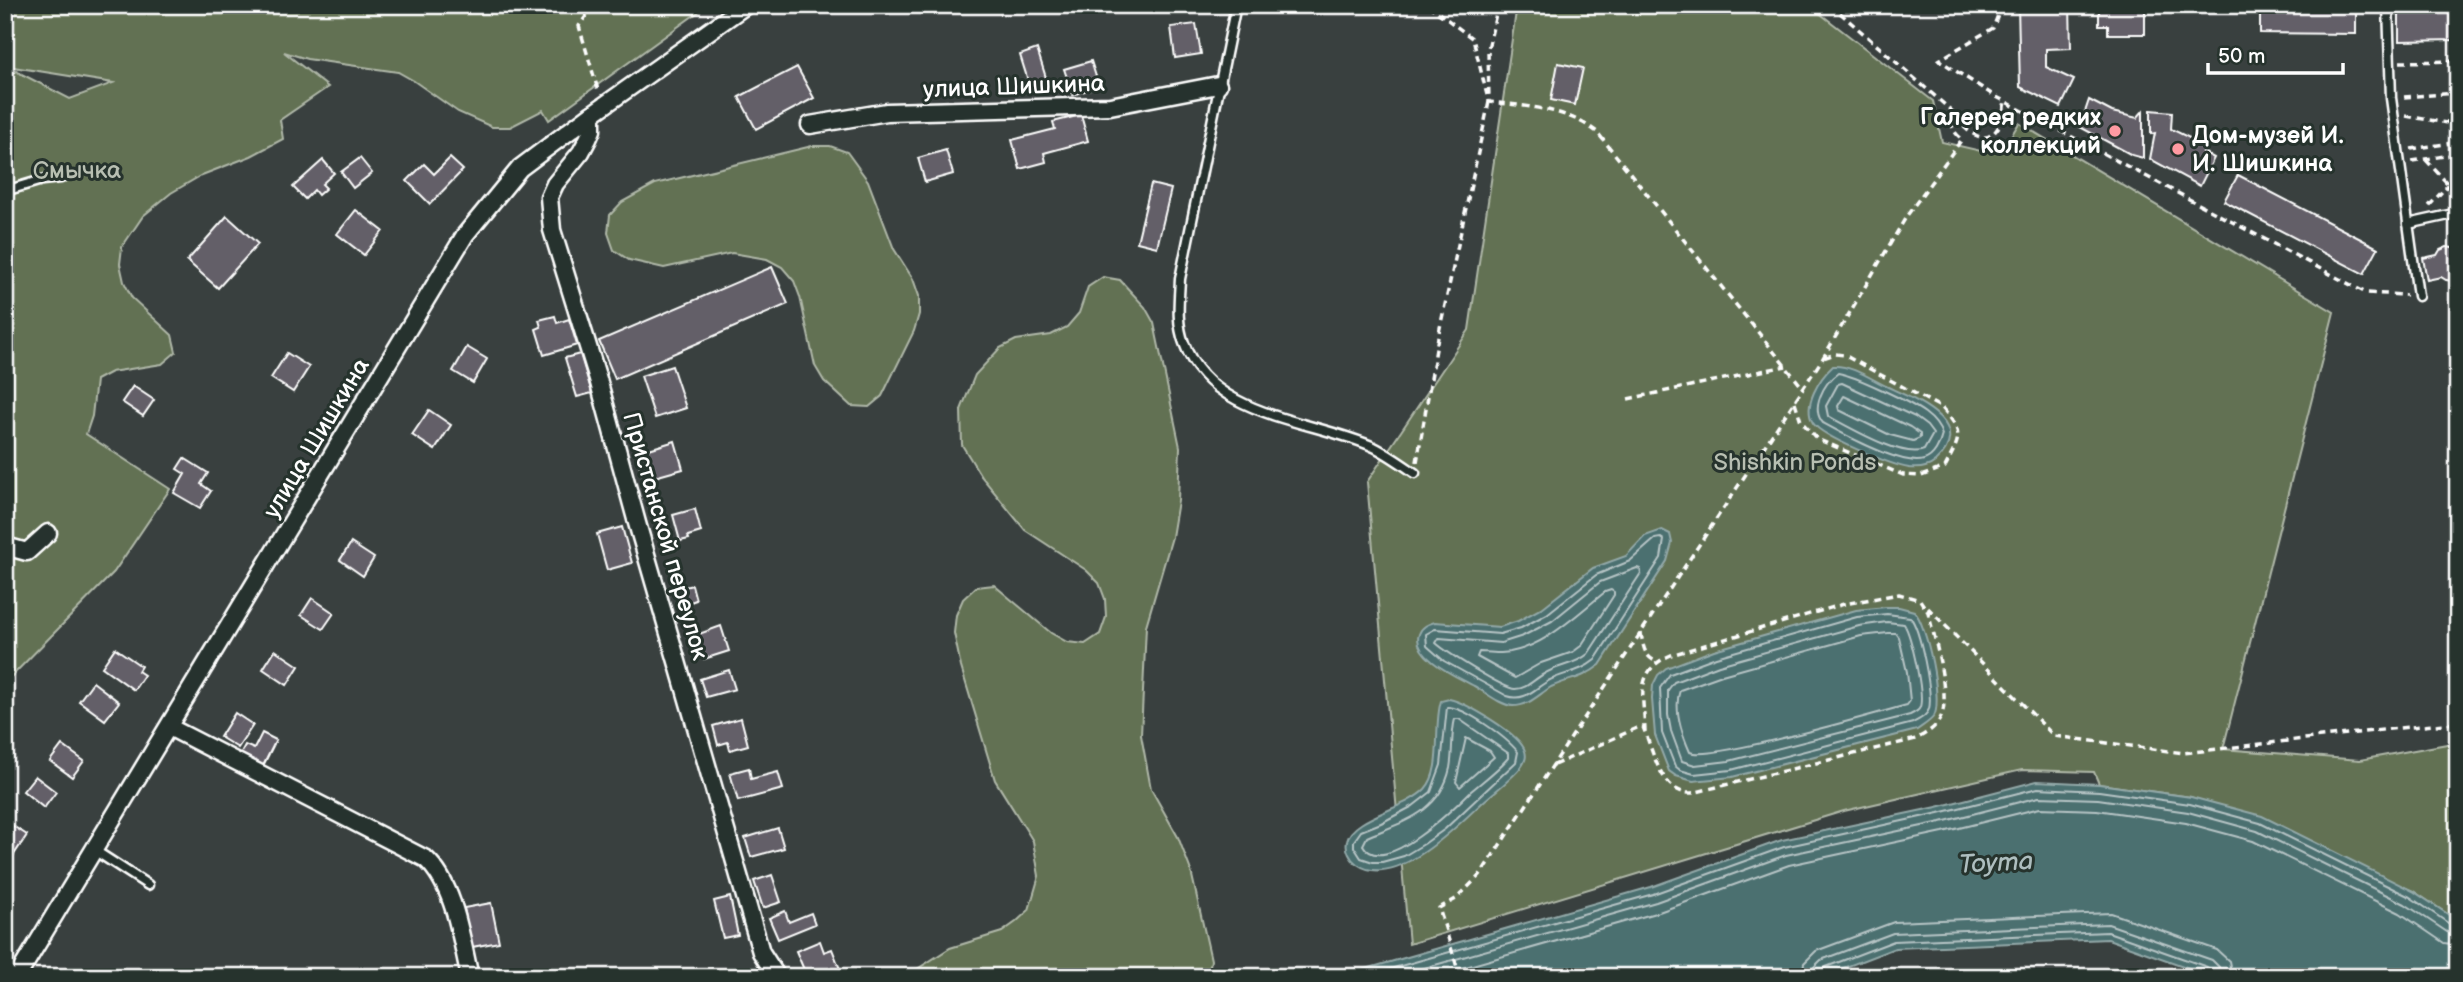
<svg xmlns="http://www.w3.org/2000/svg" width="2463" height="982" font-family="'Balsamiq Sans',sans-serif">
	<style>
		.green { fill: #627153; stroke: #b0b8a9; stroke-width: 2; fill-rule: evenodd }
		.water { fill: #4b6f70; stroke: #93a9a9; stroke-width: 2 }
		.lines { fill: none; stroke-linecap: round; stroke-linejoin: round }
		.shore { stroke: #b7c5c6; stroke-width: 2 }
		.building { fill: #645f68; stroke: #fff; stroke-width: 2 }
		.lane-casing { stroke: #fff; stroke-width: 13 }
		.street-casing { stroke: #fff; stroke-width: 21 }
		.path { stroke: #fff; stroke-width: 3.5; stroke-dasharray: 7 5; stroke-linecap: butt }
		.lane { stroke: #26332d; stroke-width: 8 }
		.street { stroke: #26332d; stroke-width: 16 }
		.poi-dot { fill: #ff9aa2; stroke: #26332d; stroke-width: 2.5 }
		.labels { text-anchor: middle; stroke-width: 6; stroke-linejoin: round; paint-order: stroke }
		.street-label { font-size: 24px; fill: #fff; stroke: #26332d }
		.poi-label { font-size: 24px; font-weight: bold; fill: #fff; stroke: #26332d; text-anchor: end }
		.park-label { font-size: 24px; fill: #b8bfb2; stroke: #26332d }
		.water-label { font-size: 26px; font-style: italic; fill: #aebebf; stroke: #26332d }
	</style>
	<rect width="100%" height="100%" fill="#39403f"/>
	<filter id="ink" filterUnits="userSpaceOnUse"><feTurbulence type="fractalNoise" baseFrequency=".0143" numOctaves="2"/><feDisplacementMap in="SourceGraphic" scale="14" xChannelSelector="R" yChannelSelector="G"/><feConvolveMatrix kernelMatrix="1 2 1 2 8 2 1 2 1" color-interpolation-filters="sRGB"/></filter>
	<g filter="url(#ink)">
		<!-- green -->
		<g class="green">
			<path d="M5,5H708L549,120L543,110L510,127H492L458,112L414,81L398,72L307,59L284,52L328,87L280,120L283,139L251,156L202,175L171,193L143,216L122,247L120,264L124,282L132,298L172,335L176,352L162,364L111,372L96,380L92,416L86,434L170,489L114,572L5,683ZM6,66H7L113,83L70,99Z"/>
			<polygon points="1517,5 1809,5 1933,101 1942,142 1985,152 2011,136 2019,123 2334,312 2223,749 2360,760 2458,742 2458,921 2413,891 2191,797 2099,784 2094,772 2022,770 1844,811 1409,944 1367,482 1469,330"/>
			<polygon points="812,146 830,146 847,152 868,181 894,249 913,279 919,296 919,314 914,331 882,396 869,407 851,406 824,381 815,366 800,297 794,281 782,267 767,259 732,253 664,268 629,260 614,250 608,233 610,215 622,202 655,184"/>
			<polygon points="1103,277 1120,280 1145,307 1154,323 1180,447 1178,501 1172,537 1146,626 1141,735 1151,789 1178,837 1191,871 1211,960 1208,977 905,977 950,948 1002,932 1016,922 1029,910 1039,876 1033,841 995,780 961,667 954,633 956,615 963,599 976,587 994,585 1051,633 1067,642 1085,644 1100,634 1106,617 1105,599 1099,583 1086,570 1025,530 981,476 962,445 961,410 975,375 1000,348 1016,340 1051,335 1067,327 1079,313 1088,287"/>
		</g>
		<!-- water -->
		<g class="water">
			<path d="M1833,366C1852,365 1871,379 1888,387C1916,400 1977,424 1935,462C1928,468 1918,469 1909,468C1891,465 1822,437 1813,423C1802,405 1820,378 1833,366Z"/>
			<path d="M1662,530L1670,534L1672,543L1667,561L1600,665C1581,680 1570,678 1551,687C1538,695 1529,706 1513,706C1500,705 1485,692 1474,686C1458,677 1411,657 1419,634C1422,626 1428,624 1435,622L1500,627L1518,621L1542,608L1593,568L1626,556L1645,536Z"/>
			<path d="M1886,607H1899L1914,611C1927,624 1943,701 1934,716C1930,722 1922,726 1917,730L1732,777L1693,781L1676,776L1669,771L1655,735L1652,699L1653,685L1658,675L1666,668L1714,650L1856,610Z"/>
			<path d="M1449,699C1467,703 1520,734 1525,751C1527,757 1525,761 1522,766C1511,780 1496,790 1483,802C1458,825 1395,891 1357,864C1350,859 1345,849 1347,841C1352,817 1406,809 1425,789C1443,770 1433,726 1441,701Z"/>
			<polygon points="2037,781 2099,784 2191,797 2262,816 2413,891 2458,921 2458,977 2214,977 2108,939 1895,948 1820,977 1338,977 1651,887 1782,840 1937,807"/>
		</g>
		<g class="lines">
			<!-- shore -->
			<g class="shore">
				<path d="M1838,373C1856,376 1910,402 1925,413C1933,419 1939,425 1942,435C1940,444 1934,457 1924,460C1902,467 1843,434 1823,423C1810,408 1824,383 1838,373Z"/>
				<path d="M1842,383L1915,417L1927,426L1933,434L1924,450C1902,459 1849,427 1828,416L1826,406L1838,384Z"/>
				<polygon points="1844,396 1910,427 1920,434 1920,438 1913,441 1890,435 1839,410 1838,406"/>
				<path d="M1655,539L1661,538L1664,540L1661,558L1595,660C1579,673 1565,672 1548,681C1534,689 1525,702 1507,696L1444,661L1427,646L1426,634L1435,629L1500,634L1521,628L1547,614L1596,575L1630,561Z"/>
				<path d="M1637,568L1640,569L1641,573L1588,654C1575,665 1558,665 1544,674C1534,679 1527,689 1515,689C1504,689 1446,652 1436,643L1439,638L1501,643L1523,636L1552,621L1600,582Z"/>
				<path d="M1611,590L1614,592V595L1581,646L1573,652L1541,663L1515,678L1477,657L1479,652C1486,652 1494,653 1501,653C1541,651 1576,615 1605,592Z"/>
				<path d="M1887,614L1910,617C1920,628 1933,693 1929,709C1927,716 1920,719 1913,723L1731,770L1694,774L1680,770L1675,766L1662,733L1660,688L1670,674L1716,657L1857,617Z"/>
				<path d="M1887,622L1904,624C1911,635 1926,699 1919,709C1918,711 1912,714 1910,715L1729,761L1695,765L1682,761L1671,731L1668,715V690L1674,682L1719,665L1859,626Z"/>
				<path d="M1888,633H1896L1899,637L1907,672L1910,701L1907,705C1875,714 1709,761 1690,752C1682,734 1673,709 1680,690L1722,675L1861,636Z"/>
				<path d="M1447,707C1465,707 1507,738 1518,752L1516,762L1445,829L1424,844L1404,856L1382,862H1373L1361,858L1354,847V841L1361,831L1381,823L1413,806L1431,792L1441,765Z"/>
				<path d="M1455,719H1459L1508,753V758C1498,770 1484,780 1471,791C1456,806 1382,880 1363,845L1367,837C1404,821 1440,813 1450,768C1453,752 1451,734 1455,719Z"/>
				<polygon points="1466,738 1490,751 1494,757 1460,787 1456,782"/>
				<polyline points="1362,977 1653,894 1784,847 1939,813 2038,788 2099,791 2190,804 2260,823 2410,897 2451,925 2458,926"/>
				<polyline points="1393,977 1656,902 1786,855 1941,822 2039,797 2098,799 2188,812 2257,831 2405,904 2447,932 2458,935"/>
				<polyline points="1430,977 1659,912 1789,865 1943,832 2040,808 2097,810 2186,823 2253,841 2400,913 2444,943 2458,945"/>
				<polyline points="1802,977 1804,963 1816,951 1894,922 2111,913 2217,950 2229,961 2232,977"/>
				<polyline points="1812,977 1814,967 1821,960 1893,933 2108,924 2212,960 2219,967 2222,977"/>
				<polyline points="1821,977 1822,971 1826,967 1894,941 2108,932 2207,967 2212,971 2213,977"/>
			</g>
		</g>
		<!-- building -->
		<g class="building">
			<polygon points="2018,5 2070,5 2071,48 2046,49 2046,67 2074,80 2061,107 2020,87"/>
			<polygon points="2099,5 2145,5 2145,34 2108,34 2108,25 2099,25"/>
			<polygon points="2260,5 2356,5 2356,34 2260,33"/>
			<polygon points="2399,5 2458,5 2458,40 2399,41"/>
			<polygon points="1196,24 1201,54 1175,58 1171,27"/>
			<polygon points="1037,49 1047,81 1030,87 1020,55"/>
			<polygon points="1091,61 1099,86 1073,95 1064,69"/>
			<polygon points="1558,63 1583,68 1575,105 1551,100"/>
			<polygon points="797,67 814,98 756,129 739,97"/>
			<polygon points="2089,100 2112,112 2137,118 2143,111 2143,158 2132,155 2080,127"/>
			<polygon points="2151,110 2172,112 2171,129 2206,146 2203,152 2214,158 2200,186 2150,159 2155,133 2151,134"/>
			<polygon points="1081,115 1088,141 1044,153 1046,162 1020,169 1012,140 1055,129 1053,122"/>
			<polygon points="946,150 953,174 925,182 918,158"/>
			<polygon points="360,158 372,173 353,188 341,172"/>
			<polygon points="450,158 463,170 430,204 407,181 424,164 434,174"/>
			<polygon points="323,160 334,173 322,184 326,188 318,195 314,190 305,199 293,187"/>
			<polygon points="2238,175 2378,248 2364,274 2224,201"/>
			<polygon points="1151,184 1171,189 1157,247 1137,242"/>
			<polygon points="356,210 383,231 364,255 337,234"/>
			<polygon points="227,216 258,244 218,288 187,261"/>
			<polygon points="2447,247 2458,249 2458,278 2453,281 2446,280 2441,277 2427,280 2423,258 2437,255 2440,250"/>
			<polygon points="772,267 788,304 615,379 599,341"/>
			<polygon points="555,316 557,323 569,319 577,345 544,355 536,329 541,327 539,320"/>
			<polygon points="467,347 487,359 473,383 453,371"/>
			<polygon points="287,353 309,367 293,392 271,378"/>
			<polygon points="580,354 592,393 577,397 565,358"/>
			<polygon points="672,366 686,408 655,418 641,376"/>
			<polygon points="133,386 154,400 143,416 122,402"/>
			<polygon points="429,410 451,425 435,450 412,435"/>
			<polygon points="675,441 683,469 644,480 636,453"/>
			<polygon points="184,458 208,473 201,484 211,491 200,508 174,493 185,474 177,469"/>
			<polygon points="695,509 701,532 688,536 689,539 680,541 673,515"/>
			<polygon points="622,527 632,563 607,570 597,534"/>
			<polygon points="351,543 374,558 363,576 340,560"/>
			<polygon points="692,585 696,600 679,606 674,590"/>
			<polygon points="312,598 334,613 323,629 301,615"/>
			<polygon points="721,626 729,651 704,659 696,635"/>
			<polygon points="115,648 141,666 138,671 144,675 134,690 102,667"/>
			<polygon points="275,650 299,666 287,685 263,669"/>
			<polygon points="729,670 735,689 706,697 700,679"/>
			<polygon points="93,682 119,702 105,720 79,701"/>
			<polygon points="235,713 253,725 238,748 220,737"/>
			<polygon points="741,718 748,745 730,750 728,742 718,745 713,726"/>
			<polygon points="262,733 276,740 261,770 238,758 245,745 254,749"/>
			<polygon points="62,745 84,761 72,777 50,761"/>
			<polygon points="749,768 751,779 778,772 783,789 738,801 730,773"/>
			<polygon points="35,776 56,792 44,808 23,791"/>
			<polygon points="5,821 27,835 11,859 5,855"/>
			<polygon points="778,828 784,848 751,857 745,838"/>
			<polygon points="772,875 781,902 763,908 754,881"/>
			<polygon points="730,897 738,935 723,938 714,901"/>
			<polygon points="491,903 499,942 472,947 464,908"/>
			<polygon points="785,911 789,922 811,913 815,924 778,939 769,918"/>
			<polygon points="820,941 824,952 832,949 840,969 823,977 807,977 796,951"/>
		</g>
		<g class="lines">
			<defs>
				<g id="lane">
					<path d="M1236,5L1180,279C1179,300 1176,322 1184,343C1211,418 1312,419 1374,447C1388,454 1402,464 1415,473"/>
					<polyline points="2388,5 2391,98 2418,296"/>
					<polyline points="5,191 42,180 61,178"/>
					<polyline points="2408,224 2458,213"/>
					<polyline points="94,850 148,885"/>
				</g>
				<g id="street">
					<polyline points="592,114 592,130 588,139 581,152 555,184 549,197 552,230 598,379 637,523 761,952 777,977"/>
					<polyline points="810,125 887,112 1110,106 1218,85"/>
					<polyline points="5,546 27,552 48,533"/>
					<path d="M169,727L426,859C455,886 461,939 470,977"/>
					<polyline points="17,977 465,235 520,168 592,114 746,5"/>
				</g>
			</defs>
			<!-- lane casing -->
			<use href="#lane" class="lane-casing"/>
			<!-- street casing -->
			<use href="#street" class="street-casing"/>
			<!-- path -->
			<g class="path">
				<polyline points="594,5 579,26 598,90"/>
				<polyline points="1252,5 1277,8 1284,5"/>
				<polyline points="1428,5 1473,39 1487,95"/>
				<path d="M1498,5L1488,49L1489,102C1526,106 1566,108 1597,132L1803,388"/>
				<path d="M1831,5L1953,112C1960,126 1983,150 1997,129C2003,122 2003,111 2005,101"/>
				<polyline points="2002,5 1993,28 1939,60 1993,95 2366,293 2406,295"/>
				<polyline points="2400,62 2458,61"/>
				<polyline points="2404,97 2458,93"/>
				<polyline points="2406,116 2458,125"/>
				<polyline points="2454,143 2458,134"/>
				<polyline points="2411,149 2458,142"/>
				<polyline points="2426,160 2458,195"/>
				<polyline points="2412,161 2458,154"/>
				<polyline points="2429,206 2458,174"/>
				<polyline points="1628,399 1786,366"/>
				<path d="M1795,402L1801,421L1817,439L1903,475L1921,476L1945,467C1960,438 1965,434 1942,408L1844,355L1835,354L1823,358"/>
				<polyline points="1417,462 1438,337 1489,102"/>
				<polyline points="1928,608 2054,736 2184,753 2399,728 2458,723"/>
				<path d="M1641,633C1643,645 1644,658 1658,662"/>
				<path d="M1554,765L1639,727H1643C1653,750 1661,795 1692,793L1916,739C1927,733 1936,728 1941,717C1951,696 1934,635 1928,612L1920,600L1899,594L1844,604L1671,655C1633,672 1644,697 1645,732"/>
				<path d="M1460,977L1439,908L1456,899L1480,875L1823,358L1906,217L1962,139C1953,132 1949,124 1953,112"/>
			</g>
			<!-- lane -->
			<use href="#lane" class="lane"/>
			<!-- street -->
			<use href="#street" class="street"/>
		</g>
	</g>
	<!-- markers -->
	<g class="poi-dot">
		<circle cx="2115" cy="131" r="7"/>
		<circle cx="2178" cy="149" r="7"/>
	</g>
	<g class="labels">
		<!-- street labels -->
		<g class="street-label">
			<text transform="translate(1014 86) rotate(-2)" y="8">улица Шишкина</text>
			<text transform="translate(316 438) rotate(-59)" y="8">улица Шишкина</text>
			<text transform="translate(666 536) rotate(74)" y="8">Пристанской переулок</text>
		</g>
		<!-- poi labels -->
		<g class="poi-label">
			<text x="2101" y="125">Галерея редких<tspan x="2101" dy="28">коллекций</tspan></text>
			<text x="2192" y="143" text-anchor="start">Дом-музей И.<tspan x="2192" dy="28">И. Шишкина</tspan></text>
		</g>
		<!-- park labels -->
		<g class="park-label">
			<text x="77" y="178">Смычка</text>
			<text x="1795" y="470">Shishkin Ponds</text>
		</g>
		<!-- water labels -->
		<g class="water-label">
			<text transform="translate(1996 862) rotate(-3)" y="9">Toyma</text>
		</g>
	</g>
	<!-- margin -->
	<rect width="2463" height="982" fill="none" stroke="#26332d" stroke-width="28"/>
	<rect x="14" y="14" width="2435" height="954" fill="none" stroke="#fff" stroke-width="2.5" filter="url(#ink)"/>
	<!-- scale -->
	<path d="M2208 63v10h135v-10" fill="none" stroke="#ffffff" stroke-width="3.5"/>
	<text x="2218" y="63" font-size="21" fill="#ffffff" stroke="#26332d" stroke-width="5" paint-order="stroke">50 m</text>
</svg>
